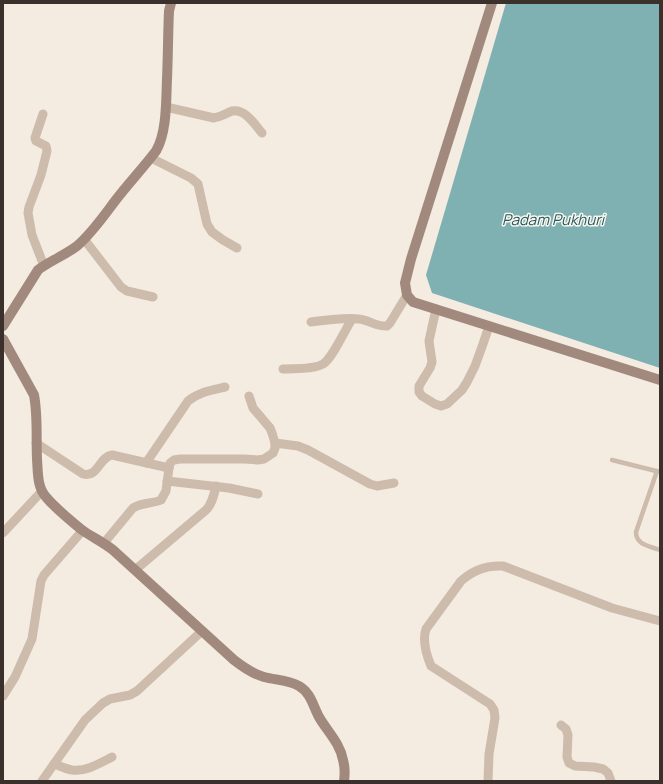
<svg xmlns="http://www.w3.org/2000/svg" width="663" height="784" font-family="Manrope,sans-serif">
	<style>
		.water { fill: #7fb0b2 }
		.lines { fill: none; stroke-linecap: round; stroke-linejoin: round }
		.lane { stroke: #cdbbac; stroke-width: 4.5 }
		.street { stroke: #cdbbac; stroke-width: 9 }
		.secondary { stroke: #a18a7d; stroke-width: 10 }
		.labels { text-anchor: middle; stroke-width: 3; stroke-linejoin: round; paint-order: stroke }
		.water-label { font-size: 15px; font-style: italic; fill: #1f5a5e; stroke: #fbf5ee }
	</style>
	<rect width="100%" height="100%" fill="#f4ebe1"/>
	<!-- water -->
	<polygon class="water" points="506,3 660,3 660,368 432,293 426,275"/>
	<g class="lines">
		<!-- lane -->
		<g class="lane">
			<polyline points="612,460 660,472"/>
			<path d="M657,471L636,532C636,545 649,546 660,550"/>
		</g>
		<!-- street -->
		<g class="street">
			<path d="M166,107L214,118C217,117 220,117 223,115C226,114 229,112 232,111C245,108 255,125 262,133"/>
			<polyline points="43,114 35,138 36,141 46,146 47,151 41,175 29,207 28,213 32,235 44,266"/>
			<polyline points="151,158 191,178 198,184 207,224 212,232 223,240 237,248"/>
			<polyline points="84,239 121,287 127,291 153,297"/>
			<polyline points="436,309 429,341 432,362 430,368 419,386 419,392 422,396 435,404 441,406 447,404 462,390 467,382 475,366 483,344 489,326"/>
			<path d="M311,322C327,320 344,317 359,319C369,320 377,327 387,326L390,323L407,295"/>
			<path d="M283,369C294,368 313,370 323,364C332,359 346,328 352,319"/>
			<path d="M36,443L83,474C98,478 99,457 112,455L169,468"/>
			<polyline points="275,443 298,446 308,450 370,484 377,486 394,483"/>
			<path d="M146,463L188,401C199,392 212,390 225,387"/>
			<polyline points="167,481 229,488 258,494"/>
			<polyline points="3,533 42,491"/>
			<path d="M104,543L133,508C142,502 152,504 161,500L166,491L169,468L170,463L174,460L180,459H244L258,460L264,459L273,453L275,448V443L272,433L270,428L253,408L249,396"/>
			<path d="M135,570L206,510C212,504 214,495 216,486"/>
			<polyline points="3,696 15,677 32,639 41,581 44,575 83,530"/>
			<polyline points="561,725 566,729 568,735 567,757 569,763 575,766 594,767 603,769 608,773 611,781"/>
			<path d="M54,764C60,766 66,769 72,770C86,772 100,763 112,757"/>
			<polyline points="42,781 85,720 103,703 110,699 130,695 137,691 202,631"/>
			<path d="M488,781L489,754L495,718L494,710L490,704L431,666C426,654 422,641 426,629L461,581C472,571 487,565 503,566L612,608L660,621"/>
		</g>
		<!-- secondary -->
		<g class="secondary">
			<polyline points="492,3 411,259 405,283 407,295 413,302 660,380"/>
			<path d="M3,326L38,270C50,261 65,255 77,246C92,233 103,217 115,201C128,184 143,168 156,151C167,132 166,101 167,79C168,56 168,33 169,11L171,3"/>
			<path d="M3,339L34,395C38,416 36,438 37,459C38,472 37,487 46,497C55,508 71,521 82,530C92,537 103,542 113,550L234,660C243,667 253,674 264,677C275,680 289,680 299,686C311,693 313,706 319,717C327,731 340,743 343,760C345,767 345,774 344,781"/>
		</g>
	</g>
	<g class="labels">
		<!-- water labels -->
		<g class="water-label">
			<text x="553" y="225">Padam Pukhuri</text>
		</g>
	</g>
	<!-- border -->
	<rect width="663" height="784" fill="none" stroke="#3b302b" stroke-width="8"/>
</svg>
